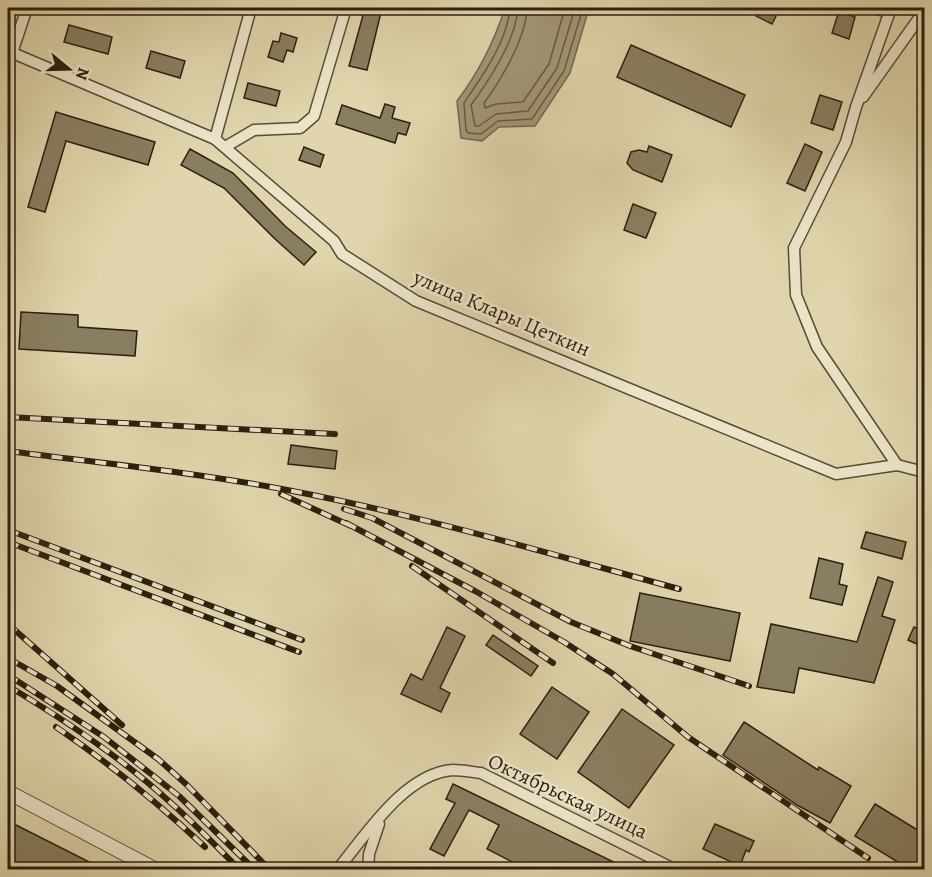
<svg xmlns="http://www.w3.org/2000/svg" width="932" height="877" font-family="Alegreya,serif">
	<style>
		.water { fill: #a29777; stroke: #72674e; stroke-width: 1.5 }
		.lines { fill: none; stroke-linecap: round; stroke-linejoin: round }
		.shore { stroke: #665b44; stroke-width: 1.5 }
		.building { fill: #897e61; stroke: #2b1f10; stroke-width: 1.5 }
		.minor-casing { stroke: #584c37; stroke-width: 13 }
		.tertiary-casing { stroke: #584c37; stroke-width: 16 }
		.minor { stroke: #ebe4c9; stroke-width: 10 }
		.tertiary { stroke: #ebe4c9; stroke-width: 14 }
		.rail-casing { stroke: #2b1f10; stroke-width: 6 }
		.rail { stroke: #ebe4c9; stroke-width: 4; stroke-dasharray: 11; stroke-linecap: butt }
		.labels { text-anchor: middle; stroke-width: 5; stroke-linejoin: round; paint-order: stroke }
		.street-label { font-size: 21px; fill: #2b1f10; stroke: #ebe4c9 }
	</style>
	<rect width="100%" height="100%" fill="#e0d5ac"/>
	<filter id="stains"><feTurbulence type="fractalNoise" baseFrequency=".00333" numOctaves="4"/><feColorMatrix values="0 0 0 0 .2 0 0 0 0 .09 0 0 0 0 .02 0 0 0 .5 -.17"/></filter>
	<radialGradient id="worn" r=".72"><stop offset=".6" stop-color="#630" stop-opacity="0"/><stop offset="1" stop-color="#630" stop-opacity=".3"/></radialGradient>
	<!-- water -->
	<path class="water" d="M505,8H589L570,73L535,126L499,127L482,141L461,138L457,101C479,72 494,42 505,8Z"/>
	<g class="lines">
		<!-- shore -->
		<g class="shore">
			<path d="M510,8C507,42 483,75 464,103L466,130L468,133L481,134L498,121L532,119L564,71L583,8"/>
			<path d="M518,8C516,40 490,79 471,105L475,126H479L496,114L528,111L557,68L575,8"/>
			<path d="M527,8C526,38 501,80 484,103L485,108L496,104L523,102L549,64L565,8"/>
		</g>
	</g>
	<!-- building -->
	<g class="building">
		<polygon points="365,8 382,8 367,70 349,66"/>
		<polygon points="761,8 780,8 772,24 756,16"/>
		<polygon points="839,11 855,17 849,39 832,33"/>
		<polygon points="69,25 112,37 108,54 64,42"/>
		<polygon points="281,33 297,38 293,52 287,50 283,62 268,57 273,41 279,42"/>
		<polygon points="631,45 745,95 731,127 617,77"/>
		<polygon points="151,51 185,61 180,78 146,68"/>
		<polygon points="248,83 280,91 276,106 244,98"/>
		<polygon points="820,95 842,102 833,130 811,123"/>
		<polygon points="385,104 395,107 392,118 410,123 406,135 398,133 395,143 336,124 342,105 380,118"/>
		<polygon points="56,112 155,142 148,165 66,141 45,212 28,207"/>
		<polygon points="805,144 822,152 805,191 787,183"/>
		<polygon points="649,146 672,155 662,182 633,170 627,163 631,152 639,150 647,152"/>
		<polygon points="304,147 324,155 320,167 299,160"/>
		<polygon points="190,149 233,173 285,226 316,252 304,265 274,238 224,188 181,165"/>
		<polygon points="633,204 656,213 646,238 624,230"/>
		<polygon points="21,312 78,315 78,327 137,331 135,356 19,349"/>
		<polygon points="291,445 337,451 335,469 288,464"/>
		<polygon points="866,532 906,542 902,559 861,548"/>
		<polygon points="819,558 843,564 839,584 847,586 842,605 810,598"/>
		<polygon points="878,577 893,582 882,616 895,620 874,683 799,668 794,693 757,687 771,624 857,642"/>
		<polygon points="640,593 740,613 730,661 630,641"/>
		<polygon points="447,627 465,636 440,688 450,693 441,712 401,694 411,674 422,680"/>
		<polygon points="914,627 924,632 924,647 908,640"/>
		<polygon points="493,635 538,666 531,676 486,645"/>
		<polygon points="552,687 589,712 557,759 520,734"/>
		<polygon points="622,709 674,745 629,808 578,772"/>
		<polygon points="744,722 818,770 819,767 851,786 830,823 797,805 723,755"/>
		<polygon points="453,784 630,870 528,870 487,849 499,825 469,810 444,856 430,849 455,803 446,799"/>
		<polygon points="875,804 924,834 924,870 911,870 855,836"/>
		<polygon points="8,821 105,870 8,870"/>
		<polygon points="715,824 754,841 749,852 746,850 740,866 703,849"/>
	</g>
	<g class="lines">
		<defs>
			<g id="minor">
				<polyline points="877,8 888,13"/>
				<polyline points="891,8 856,107 846,142 794,248 796,295 817,347 897,465"/>
				<polyline points="8,51 215,139 334,241 342,254 416,301 836,474 897,465 924,472"/>
				<polyline points="12,53 27,8"/>
				<polyline points="863,97 924,11"/>
				<polyline points="215,139 251,8"/>
				<polyline points="225,147 254,130 300,128 314,116 346,8"/>
				<path d="M337,870C366,835 405,773 453,770C462,770 472,772 481,773L676,870"/>
				<polyline points="368,870 369,854 379,824"/>
			</g>
			<polyline id="tertiary" points="8,792 156,870"/>
		</defs>
		<!-- minor casing -->
		<use href="#minor" class="minor-casing"/>
		<!-- tertiary casing -->
		<use href="#tertiary" class="tertiary-casing"/>
		<!-- minor -->
		<use href="#minor" class="minor"/>
		<!-- tertiary -->
		<use href="#tertiary" class="tertiary"/>
		<defs>
			<g id="rail">
				<polyline points="8,417 335,434"/>
				<path d="M8,451C99,463 192,472 282,489C416,514 547,553 679,589"/>
				<polyline points="281,494 351,526"/>
				<polyline points="344,509 372,518 571,622 630,646 749,686"/>
				<polyline points="346,523 475,591 564,642 613,674 688,737 868,858"/>
				<polyline points="8,530 302,640"/>
				<polyline points="8,542 299,652"/>
				<polyline points="412,566 553,663"/>
				<polyline points="8,624 122,725"/>
				<polyline points="8,658 57,686 158,759 187,785 270,870"/>
				<polyline points="8,675 104,737 179,796 255,870"/>
				<path d="M8,686C65,720 122,758 171,803C195,824 217,847 240,870"/>
				<path d="M56,727C109,763 158,803 205,847"/>
			</g>
		</defs>
		<!-- rail casing -->
		<use href="#rail" class="rail-casing"/>
		<!-- rail -->
		<use href="#rail" class="rail"/>
	</g>
	<g class="labels">
		<!-- street labels -->
		<g class="street-label">
			<text transform="translate(502 313) rotate(23)" y="7">улица Клары Цеткин</text>
			<text transform="translate(568 796) rotate(25)" y="7">Октябрьская улица</text>
		</g>
	</g>
	<!-- margin -->
	<rect width="932" height="877" fill="none" stroke="#e0d5ac" stroke-width="30"/>
	<rect x="9" y="9" width="914" height="859" fill="none" stroke="#2b1f10" stroke-width="3"/>
	<rect x="15" y="15" width="902" height="847" fill="none" stroke="#2b1f10" stroke-width="1.5"/>
	<!-- north arrow -->
	<g transform="translate(69 69) rotate(109)" stroke="#ebe4c9" stroke-width="4.5" paint-order="stroke">
	<path d="M0-4.5L10 22L0 15L-10 22Z" fill="#2b1f10"/>
	<text y="-9" font-size="16" font-weight="bold" text-anchor="middle" fill="#2b1f10">N</text>
	</g>
	<rect width="100%" height="100%" filter="url(#stains)"/>
	<rect width="100%" height="100%" fill="url(#worn)"/>
</svg>
